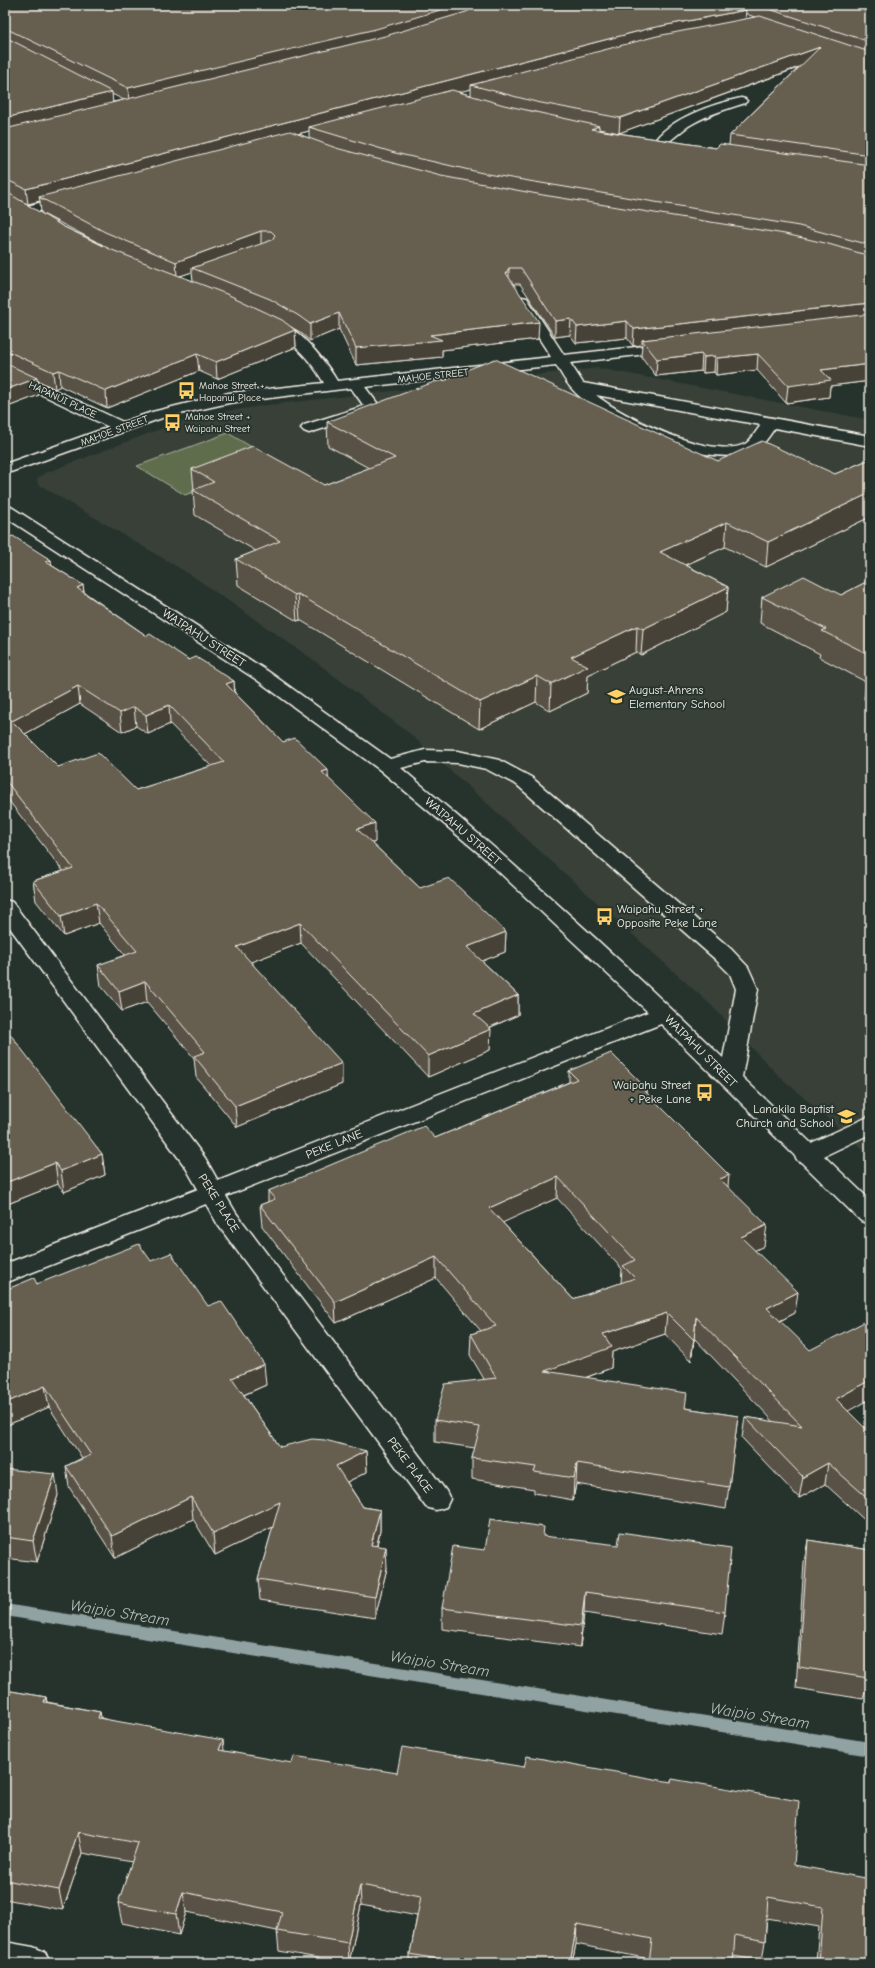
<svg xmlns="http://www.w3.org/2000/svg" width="875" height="1968" font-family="'Comic Neue',sans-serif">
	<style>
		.built { fill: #394038 }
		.green { fill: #606d4e; stroke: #aaaf9b }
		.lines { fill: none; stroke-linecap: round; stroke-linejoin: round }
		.stream { fill: #91a2a3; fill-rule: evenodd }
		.minor-casing { stroke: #f4f1e8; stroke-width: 3 }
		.minor { fill: #26332d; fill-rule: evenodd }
		.wall { fill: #585145; stroke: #f4f1e8; fill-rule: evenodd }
		.shaded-wall { fill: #474238; stroke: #f4f1e8 }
		.building { fill: #665e50; stroke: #f4f1e8; fill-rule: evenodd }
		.labels { text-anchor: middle; stroke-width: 3.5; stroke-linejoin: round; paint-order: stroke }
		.far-street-label { font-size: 10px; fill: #f4f1e8; stroke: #26332d }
		.far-poi-label { font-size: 10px; fill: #f4f1e8; stroke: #26332d; text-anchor: start }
		.street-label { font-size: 12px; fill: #f4f1e8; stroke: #26332d }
		.poi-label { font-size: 12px; fill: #f4f1e8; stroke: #26332d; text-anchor: start }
		.near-water-label { font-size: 16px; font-style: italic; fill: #b2bcba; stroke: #26332d }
	</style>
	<rect width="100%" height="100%" fill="#26332d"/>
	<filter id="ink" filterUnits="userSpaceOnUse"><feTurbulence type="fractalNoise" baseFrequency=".025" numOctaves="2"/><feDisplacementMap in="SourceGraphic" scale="8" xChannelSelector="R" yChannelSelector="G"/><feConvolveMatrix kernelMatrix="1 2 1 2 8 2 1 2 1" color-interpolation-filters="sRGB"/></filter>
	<g filter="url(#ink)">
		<!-- built -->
		<polygon class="built" points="598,368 870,420 870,1155 779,1076 711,1005 410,734 315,661 191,575 38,484 37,479 43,474 152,432 183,421 222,412 267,405"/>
		<!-- green -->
		<polygon class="green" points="228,433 277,462 185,495 137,466"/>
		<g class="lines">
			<!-- stream -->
			<polygon class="stream" points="5,1604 870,1742 870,1756 5,1616"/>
			<defs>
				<g id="minor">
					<path d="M741,98L745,99L747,101L745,103C727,109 709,114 692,124C682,129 669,144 659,147L653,143C670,118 713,104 741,98Z"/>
					<polygon points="69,195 75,199 73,202 25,215 19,211 20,208"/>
					<path d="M522,297L527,298L564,355L672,343L677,344L679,347L677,350L672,351L570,363L583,383L870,436V446L775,428C770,434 762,448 755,451C706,470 607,427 573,390C566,383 561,373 556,365L365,387L381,408L378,411L309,433L304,431L301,428L304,425L364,406L351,388L229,403L162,418L5,474V464L109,427L5,377V367L123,422L152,412L229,393L324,383C309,357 291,340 265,326L263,323L265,320C290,314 326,362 337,381L551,357L515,301L517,298ZM596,395L761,425C756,431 751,441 745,444C711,460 622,417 596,395Z"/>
					<path d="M5,505L11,507L269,672L390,759L425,750L458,751L499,760L531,777L731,949L748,967L758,989L742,1077L811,1143L870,1116V1134L824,1156L870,1200V1224L861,1221L801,1162L798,1161L794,1155L661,1024L226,1196L236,1213L446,1491L450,1499L446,1507L436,1510L426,1507L218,1225L206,1204L5,1283V1264L198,1189L186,1168L5,921V900L12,902L205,1158L218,1181L648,1012L481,855L380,770L257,680L5,517ZM425,762L458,763L486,769L517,785L715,959L730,974L736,989L723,1058C619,958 512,861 401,768Z"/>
					<polygon points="5,1942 33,1947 45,1952 50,1963 5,1963"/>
				</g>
			</defs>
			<!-- minor casing -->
			<use href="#minor" class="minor-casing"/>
			<!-- minor -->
			<use href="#minor" class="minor"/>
		</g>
		<!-- wall -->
		<g class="wall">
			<path d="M5,5L470,10L478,5H870V381L830,386L829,397L786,403L757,370L716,375L714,372L703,373L701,371L656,376L641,356L642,345L633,346L627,338L576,343L570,335L555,337L520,284H513L538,339L442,350V357L356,365L339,329L310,341L300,332L291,327L295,330L296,347L217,379L199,371L107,408L60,386L55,389L37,380L39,395L5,408ZM745,13L749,15L755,17L745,19ZM798,68L730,135L729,145L716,148L599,130V129L619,133ZM471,89V95L459,92L465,90ZM112,94L124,100L112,102ZM309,131V138L298,134ZM21,201L28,204L40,201L41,213L103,245L62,226ZM192,272L193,281L180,276Z"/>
			<polygon points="327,422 718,461 835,474 870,459 870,517 766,567 725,547 686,565 728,587 726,612 641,655 636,652 588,675 587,693 550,711 536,702 479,729 300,620 297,621 238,585 236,559 256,551 195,515 193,490 194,490 192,469 324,485 369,468 328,446"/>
			<path d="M5,536L51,560V565L83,585L84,592L147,636L189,660L234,681L235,693L283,742L328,778L375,842L372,843L420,888L506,932L505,952L482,961L518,995V1015L489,1028L490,1050L428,1077L301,943L251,962L342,1084L237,1127L196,1077L194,1058L147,1002L122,1011L101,986L98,965L126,956L99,923L64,936L36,901L33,881L63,871L9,801L5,802ZM80,704L122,732L136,726L148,734L170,724L211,766L136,790L58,767L25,734Z"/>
			<polygon points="870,580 870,702 864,699 866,682 819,657 820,654 760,623 762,597 841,595"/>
			<polygon points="870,1014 870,1041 864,1036 867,1016"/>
			<polygon points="5,1036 102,1154 105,1175 64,1192 58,1184 5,1205"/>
			<path d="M569,1071L647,1089V1094L728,1187L764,1246L755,1250L795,1313L780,1321L848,1411L870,1433V1525L825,1484L799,1498L742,1438L745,1417L774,1422L694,1338L691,1361L665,1334L612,1352L611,1368L585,1378L685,1408L738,1416L726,1509L576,1484L573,1500L534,1493V1489L472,1479V1458L475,1448L435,1442V1420L484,1379L470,1355L471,1334L481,1331L436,1278L336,1323L262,1226L260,1205L268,1202V1191L435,1138L569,1082ZM557,1198L622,1269L621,1283L573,1299L502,1222Z"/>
			<polygon points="151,1261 208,1306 266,1385 244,1395 280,1447 366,1451 367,1472 347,1482 363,1507 380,1510 380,1531 377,1545 387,1568 375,1618 260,1600 258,1579 273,1527 215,1555 193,1519 115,1558 69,1487 66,1466 82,1458 49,1407 5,1426 5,1290"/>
			<polygon points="5,1469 58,1495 37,1562 5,1558"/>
			<polygon points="543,1536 725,1612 722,1634 584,1613 580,1647 442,1629 442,1608 485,1550"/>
			<polygon points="808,1540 870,1550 870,1689 866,1689 863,1699 796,1688 804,1562"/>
			<polygon points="5,1690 46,1697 47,1702 100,1712 101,1718 224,1751 794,1865 870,1963 816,1963 819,1927 767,1918 765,1941 762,1961 733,1956 649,1959 576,1944 572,1963 410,1963 410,1954 417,1916 361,1905 349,1963 345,1963 279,1951 277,1931 186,1912 179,1935 122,1923 118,1903 132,1862 82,1853 63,1910 5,1899"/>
		</g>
		<!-- shaded-wall -->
		<g class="shaded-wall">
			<polygon points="457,5 473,5 470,10 456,19 129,102 128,88"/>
			<polygon points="746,10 745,23 471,85 471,89 316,129 309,127 309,131 44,200 39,197 40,201 28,204 26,189 651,28"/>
			<polygon points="820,47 818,60 619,133 620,118"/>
			<polygon points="112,92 113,106 5,132 5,118"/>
			<polygon points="599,126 599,140 591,129"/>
			<polygon points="261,231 261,247 192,268 192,272 177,277 176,262"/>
			<polygon points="509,268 509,284 506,273"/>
			<polygon points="870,303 870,319 642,340 642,345 633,346 634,329"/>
			<polygon points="339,313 339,329 310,341 310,324"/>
			<polygon points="571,319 570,335 555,337 555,321"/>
			<polygon points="627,321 627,338 576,343 577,327"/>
			<polygon points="539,322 538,339 442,350 442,357 356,365 356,348 430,335"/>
			<polygon points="295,330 296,347 217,379 216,362"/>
			<polygon points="197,354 199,371 107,408 106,391"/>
			<polygon points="702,354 701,371 656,376 657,359"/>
			<polygon points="758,354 757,370 716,375 717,358"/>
			<polygon points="715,356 714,372 703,373 704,357"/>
			<polygon points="870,364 870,381 830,386 829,397 786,403 788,386 821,370"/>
			<polygon points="59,370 60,386 55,389 53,372"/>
			<polygon points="37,378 39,395 5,408 5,390"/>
			<polygon points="870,493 870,517 766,567 768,542"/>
			<polygon points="727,522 725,547 658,577 660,552"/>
			<polygon points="51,560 53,578 46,562"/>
			<polygon points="83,585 85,604 77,588"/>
			<polygon points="728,587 726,612 641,655 643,629"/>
			<polygon points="298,594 300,620 297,621 295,595"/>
			<polygon points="637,626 636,652 588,675 587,693 550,711 551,684 571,657"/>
			<polygon points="537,676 536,702 479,729 480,702"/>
			<polygon points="234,681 235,700 226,684"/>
			<polygon points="78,686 80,704 14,740 12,721"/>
			<polygon points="169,705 170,724 148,734 146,715"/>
			<polygon points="134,707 136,726 122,732 120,713"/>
			<polygon points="328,770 329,789 322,772"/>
			<polygon points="6,781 9,801 5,802 5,782"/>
			<polygon points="375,823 375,842 358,849 357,829"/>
			<polygon points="96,903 99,923 64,936 61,916"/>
			<polygon points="300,923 301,943 238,967 237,947"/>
			<polygon points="506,932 505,952 467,967 467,947"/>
			<polygon points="145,981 147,1002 122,1011 119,991"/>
			<polygon points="518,995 518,1015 474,1034 474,1014"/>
			<polygon points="491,1029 490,1050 428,1077 428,1056"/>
			<polygon points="342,1063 342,1084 237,1127 235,1106"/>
			<polygon points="647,1089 646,1110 644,1090"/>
			<polygon points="102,1154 105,1175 64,1192 61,1171"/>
			<polygon points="55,1163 58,1184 5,1205 5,1183"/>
			<polygon points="729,1175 727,1196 720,1179"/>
			<polygon points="558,1177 557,1198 489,1229 489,1208"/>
			<polygon points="767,1225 764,1246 739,1258 741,1237"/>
			<polygon points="436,1257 436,1278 336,1323 335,1302"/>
			<polygon points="798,1292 795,1313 764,1329 767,1308"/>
			<polygon points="667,1313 665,1334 612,1352 611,1368 544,1393 545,1371 603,1334"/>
			<polygon points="696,1317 694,1338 691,1361 694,1340"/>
			<polygon points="264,1364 266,1385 234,1399 232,1378"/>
			<polygon points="870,1380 870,1399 832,1420 836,1399"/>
			<polygon points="45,1386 49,1407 5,1426 5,1403"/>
			<polygon points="366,1451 367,1472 337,1487 336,1466"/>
			<polygon points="577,1463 576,1484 573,1500 574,1478"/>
			<polygon points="828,1463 825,1484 799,1498 803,1477"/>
			<polygon points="55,1474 58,1495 37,1562 33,1541"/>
			<polygon points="191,1497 193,1519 115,1558 112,1536"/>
			<polygon points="280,1502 281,1523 215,1555 213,1533"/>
			<polygon points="380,1510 380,1531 372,1566 371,1545"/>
			<polygon points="386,1547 387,1568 375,1618 375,1597"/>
			<polygon points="585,1592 584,1613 580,1647 581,1626"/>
			<polygon points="46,1697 49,1718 44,1702"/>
			<polygon points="100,1712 103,1732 98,1718"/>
			<polygon points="223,1740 225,1761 219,1750"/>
			<polygon points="78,1832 82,1853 63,1910 59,1890"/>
			<polygon points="360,1885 361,1905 349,1963 348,1943"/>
			<polygon points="183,1892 186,1912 179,1935 176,1914"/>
			<polygon points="577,1924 576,1944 572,1963 570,1963"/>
		</g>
		<!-- building -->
		<g class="building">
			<polygon points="5,5 457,5 376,29 128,88 5,28"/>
			<polygon points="478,5 736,5 746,10 651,28 26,189 5,179 5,129 385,36 466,12"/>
			<polygon points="758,5 870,5 870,42 766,8"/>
			<polygon points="760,16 870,52 870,155 730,135 820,47 620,118 536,102 471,85 657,36"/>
			<polygon points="5,37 112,92 5,118"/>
			<polygon points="452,90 504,105 599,126 591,129 716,148 720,144 870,165 870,245 799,226 487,174 395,153 309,127"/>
			<polygon points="290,131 336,148 441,176 543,195 785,234 825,243 870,256 870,271 867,272 870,275 870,303 634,329 627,321 577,327 571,319 555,321 521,268 509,268 506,273 539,322 430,335 442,340 356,348 339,313 310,324 299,316 270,299 192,268 272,240 275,235 271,231 261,231 176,262 105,232 39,197"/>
			<polygon points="5,191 62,226 112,250 229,295 282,320 295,330 216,362 197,354 106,391 59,370 53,372 5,350"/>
			<polygon points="870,314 870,364 821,370 831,380 788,386 758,354 717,358 715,356 704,357 702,354 657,359 642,340"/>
			<polygon points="495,359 718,461 762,441 835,474 870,459 870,493 768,542 727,522 660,552 728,587 643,629 637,626 571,657 588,666 551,684 537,676 480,702 298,594 295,595 236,559 280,541 193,490 214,482 192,469 253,446 324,485 395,458 327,422 434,382 447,380 456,374"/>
			<polygon points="5,363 37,378 5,390"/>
			<path d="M5,536L7,538L13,536L51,560L46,562L83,585L77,588L147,636L150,634L189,660L196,657L234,681L226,684L283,742L295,738L328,770L322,772L375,823L357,829L420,888L449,878L506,932L467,947L518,995L474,1014L491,1029L428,1056L300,923L237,947L342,1063L235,1106L194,1056L205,1052L145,981L119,991L98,965L137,951L96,903L61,916L33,881L73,868L6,781L5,782ZM78,686L120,713L134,707L146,715L169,705L224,762L136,790L98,753L58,767L12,721Z"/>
			<polygon points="804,576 841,595 870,580 870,655 822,631 826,629 762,597"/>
			<polygon points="870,1014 870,1018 867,1016"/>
			<polygon points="10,1034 102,1154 61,1171 55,1163 5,1183 5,1036"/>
			<path d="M611,1053L647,1089L644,1090L729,1175L720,1179L767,1225L741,1237L798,1292L767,1308L810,1350L870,1319V1380L836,1399L870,1433V1500L828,1463L803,1477L745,1417L802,1426L696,1317L694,1340L667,1313L603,1334L612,1347L545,1371L687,1393L685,1408L738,1416L729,1487L577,1463L574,1478L534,1472L536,1467L472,1458L480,1427L435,1420L445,1384L496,1378L471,1334L496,1326L436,1257L335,1302L260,1205L275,1199L268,1191L424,1126L435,1138L577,1079L569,1071ZM558,1177L635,1260L623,1266L635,1278L573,1299L489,1208Z"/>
			<polygon points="139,1244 151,1261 171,1253 208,1306 221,1301 264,1364 232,1378 280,1447 312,1439 325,1440 366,1451 336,1466 363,1507 380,1510 371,1545 386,1547 375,1597 258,1579 280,1502 213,1533 191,1497 112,1536 66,1466 91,1455 45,1386 5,1403 5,1290 34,1278 37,1284"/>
			<polygon points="5,1469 55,1474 33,1541 5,1537"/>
			<polygon points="490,1519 544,1527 543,1536 618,1545 620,1532 731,1548 725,1612 585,1592 581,1626 442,1608 453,1546 485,1550"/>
			<polygon points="808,1540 870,1550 870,1668 868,1667 868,1678 799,1667"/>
			<polygon points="5,1690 46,1697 44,1702 100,1712 98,1718 223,1740 219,1750 292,1763 294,1756 397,1773 402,1747 524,1767 527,1756 671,1782 672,1779 799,1801 794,1865 870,1879 870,1963 819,1963 823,1907 768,1897 765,1941 735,1935 733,1963 649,1963 652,1939 577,1924 570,1963 460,1963 410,1954 421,1896 360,1885 348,1943 277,1931 282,1912 183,1892 176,1914 118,1903 138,1843 78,1832 59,1890 5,1880"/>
			<polygon points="801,1961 813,1963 800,1963"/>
		</g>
	</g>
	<!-- icons -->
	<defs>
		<symbol id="bus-bare" viewBox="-9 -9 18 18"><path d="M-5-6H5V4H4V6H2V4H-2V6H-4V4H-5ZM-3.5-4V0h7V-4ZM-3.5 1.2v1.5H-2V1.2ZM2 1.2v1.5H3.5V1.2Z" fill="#ffd166" stroke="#26332d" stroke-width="2.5" paint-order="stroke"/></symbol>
		<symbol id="school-bare" viewBox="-9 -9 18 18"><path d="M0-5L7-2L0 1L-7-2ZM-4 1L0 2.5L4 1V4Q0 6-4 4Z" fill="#ffd166" stroke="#26332d" stroke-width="2.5" paint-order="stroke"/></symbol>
	</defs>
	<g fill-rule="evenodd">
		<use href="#bus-bare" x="174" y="378" width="25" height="25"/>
		<use href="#bus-bare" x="160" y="410" width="25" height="25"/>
		<use href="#school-bare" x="604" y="684" width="25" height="25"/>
		<use href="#bus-bare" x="592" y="904" width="25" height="25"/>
		<use href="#bus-bare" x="692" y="1080" width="25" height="25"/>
		<use href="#school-bare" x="834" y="1104" width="25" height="25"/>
	</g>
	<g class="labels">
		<!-- far-street labels -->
		<g class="far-street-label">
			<text transform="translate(433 375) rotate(-6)" y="4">MAHOE STREET</text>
			<text transform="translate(63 399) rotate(25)" y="4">HAPANUI PLACE</text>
			<text transform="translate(114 430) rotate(-20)" y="4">MAHOE STREET</text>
		</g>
		<!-- far-poi labels -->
		<g class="far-poi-label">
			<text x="199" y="389">Mahoe Street +<tspan x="199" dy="12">Hapanui Place</tspan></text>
			<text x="185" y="420">Mahoe Street +<tspan x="185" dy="12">Waipahu Street</tspan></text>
		</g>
		<!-- street labels -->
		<g class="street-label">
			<text transform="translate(204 638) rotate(33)" y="4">WAIPAHU STREET</text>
			<text transform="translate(463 831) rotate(41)" y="4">WAIPAHU STREET</text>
			<text transform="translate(701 1051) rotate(45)" y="4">WAIPAHU STREET</text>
			<text transform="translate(334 1144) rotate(-22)" y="4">PEKE LANE</text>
			<text transform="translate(219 1203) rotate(58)" y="4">PEKE PLACE</text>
			<text transform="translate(410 1465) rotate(53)" y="4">PEKE PLACE</text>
		</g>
		<!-- poi labels -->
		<g class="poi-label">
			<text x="629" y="694">August-Ahrens<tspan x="629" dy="14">Elementary School</tspan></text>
			<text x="617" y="913">Waipahu Street +<tspan x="617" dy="14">Opposite Peke Lane</tspan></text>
			<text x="691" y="1089" text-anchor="end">Waipahu Street<tspan x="691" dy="14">+ Peke Lane</tspan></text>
			<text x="834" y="1113" text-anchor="end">Lanakila Baptist<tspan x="834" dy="14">Church and School</tspan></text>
		</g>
		<!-- near-water labels -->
		<g class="near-water-label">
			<text transform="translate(120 1612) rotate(9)" y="6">Waipio Stream</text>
			<text transform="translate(440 1663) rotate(9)" y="6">Waipio Stream</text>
			<text transform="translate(760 1715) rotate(9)" y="6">Waipio Stream</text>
		</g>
	</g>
	<!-- margin -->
	<rect width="875" height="1968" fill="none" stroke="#26332d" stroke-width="20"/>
	<rect x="10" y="10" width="855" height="1948" fill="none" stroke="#f4f1e8" stroke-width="1.5" filter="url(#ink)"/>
</svg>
